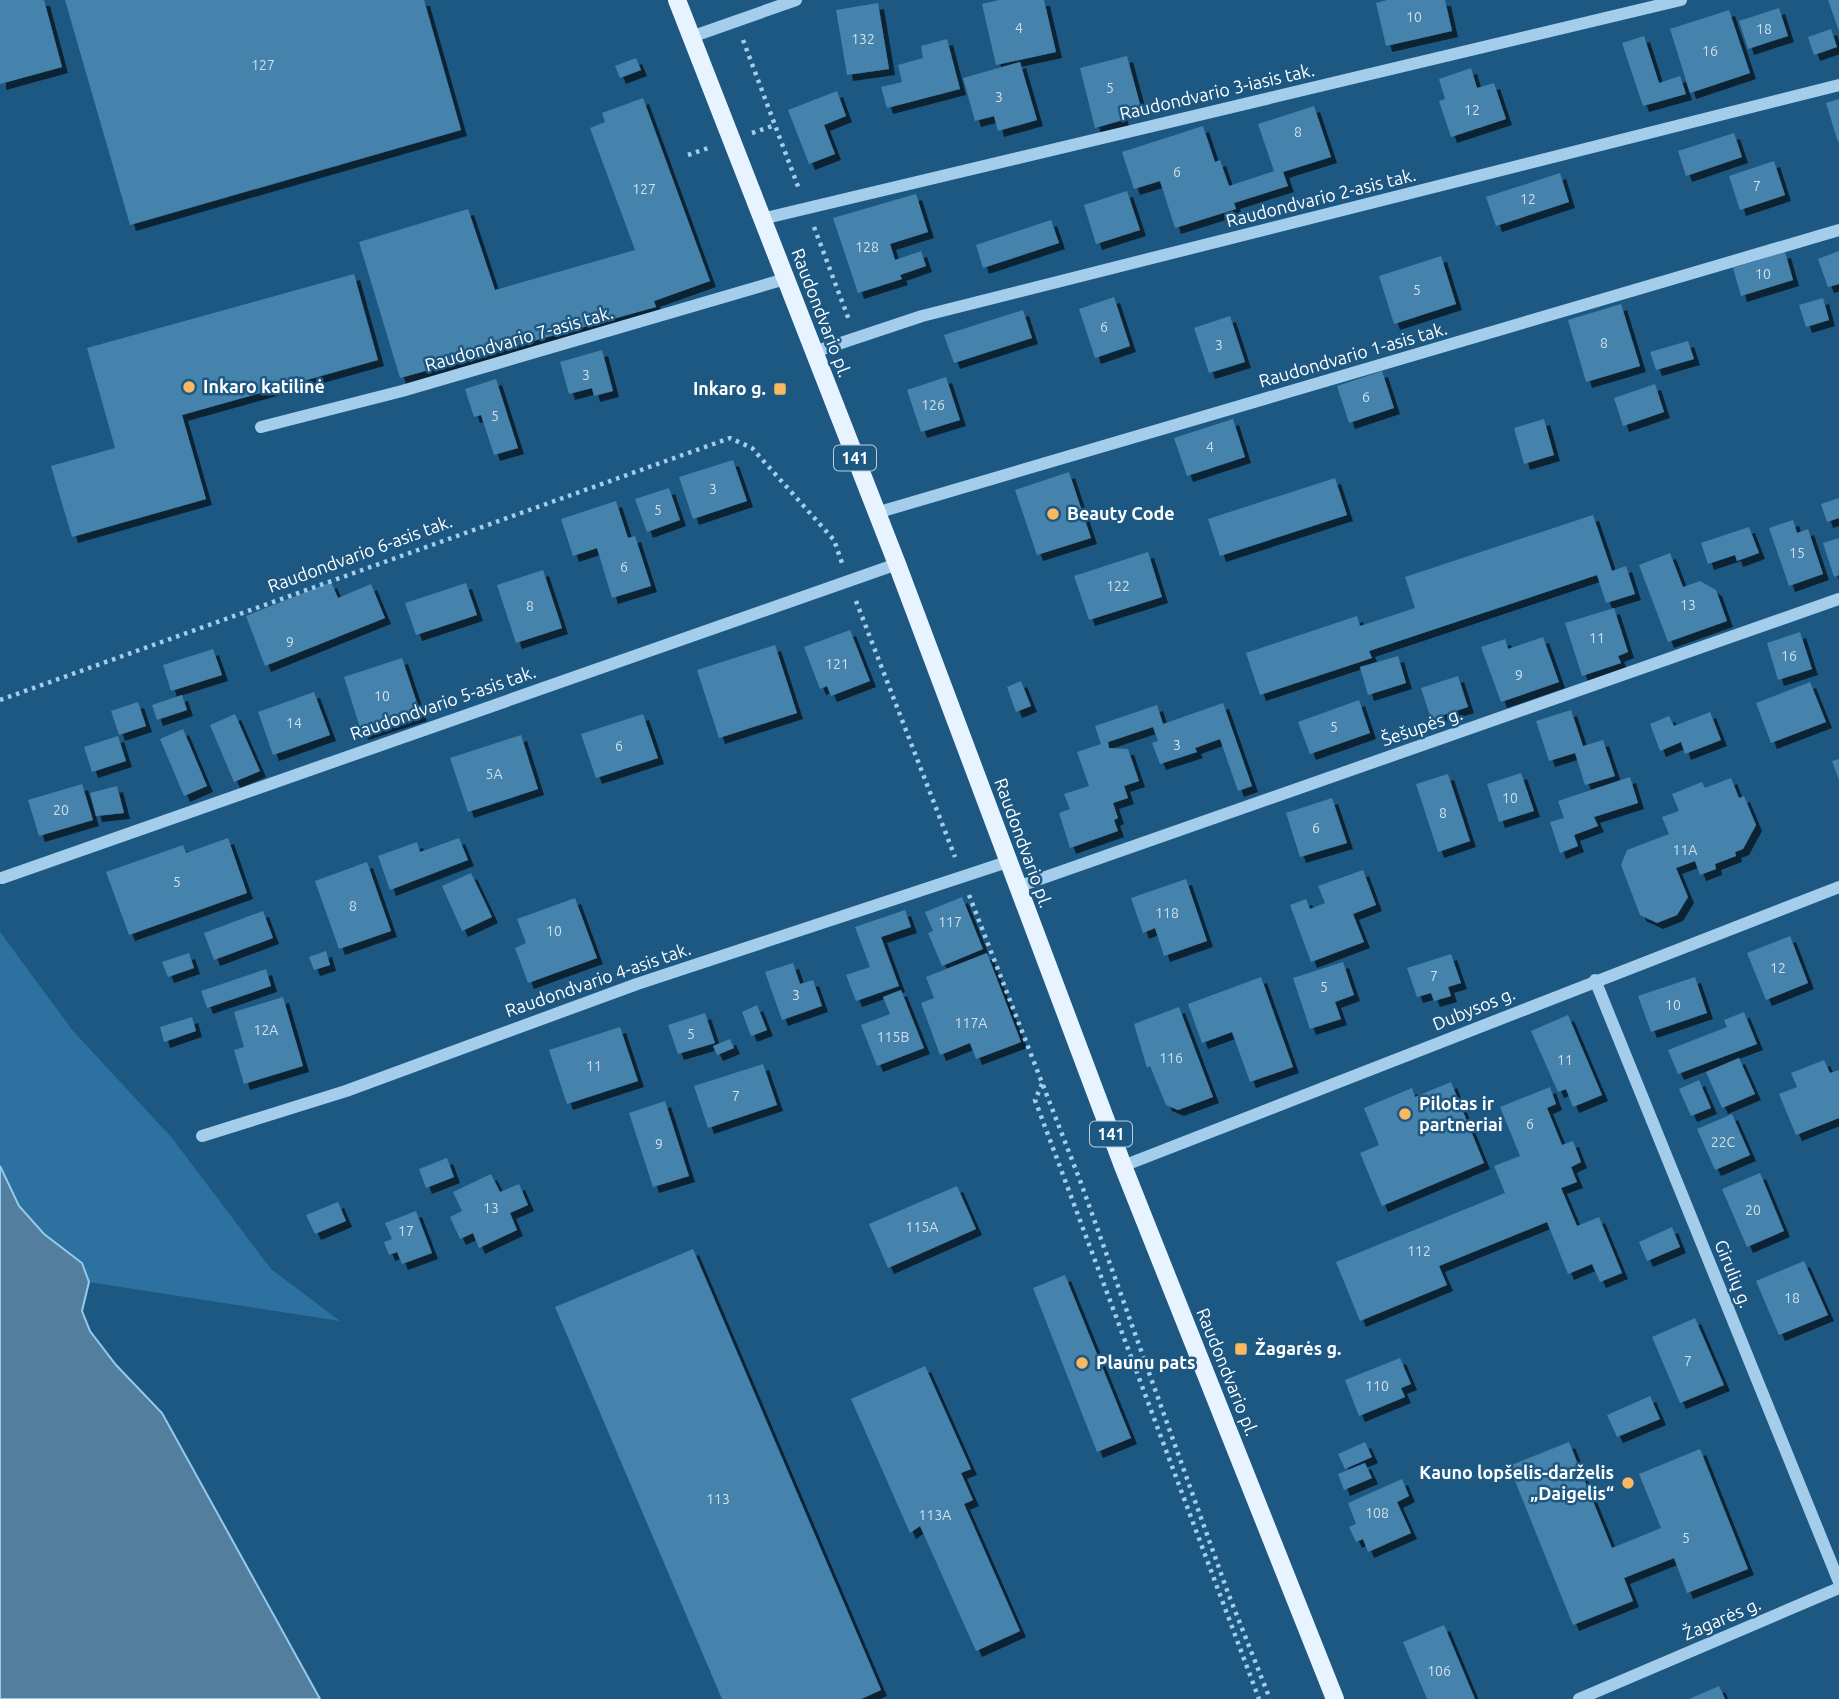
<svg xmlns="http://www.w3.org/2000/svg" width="1839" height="1699" font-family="Ubuntu,sans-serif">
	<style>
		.green { fill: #2c71a0 }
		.water { fill: #537e9d; stroke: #96caec; stroke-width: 2 }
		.building { fill: #4582ac; filter: url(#shadow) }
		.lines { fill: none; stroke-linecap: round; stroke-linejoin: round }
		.path { stroke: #a3cdea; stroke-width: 4.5; stroke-dasharray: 3.5 5; stroke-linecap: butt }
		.minor { stroke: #a3cdea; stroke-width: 12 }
		.major { stroke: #e7f3fe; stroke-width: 18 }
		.poi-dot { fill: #fab861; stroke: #1d5883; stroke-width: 2.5 }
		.labels { text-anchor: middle; stroke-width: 5; stroke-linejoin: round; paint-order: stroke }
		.number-label { font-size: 14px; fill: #d0e0ea }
		.shield { fill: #1d5883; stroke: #bbcdda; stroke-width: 2 }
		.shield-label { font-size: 16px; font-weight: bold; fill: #fff }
		.street-label { font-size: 18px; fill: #fff; stroke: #1d5883 }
		.poi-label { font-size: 18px; font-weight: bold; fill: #fff; stroke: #1d5883; text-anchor: start }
	</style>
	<defs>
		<filter id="shadow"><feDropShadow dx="6" dy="6" stdDeviation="0" flood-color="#0009"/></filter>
	</defs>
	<rect width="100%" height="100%" fill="#1d5883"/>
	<!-- green -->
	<polygon class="green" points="0,932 73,1031 172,1138 271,1269 340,1321 89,1282 82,1263 44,1234 19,1206 0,1166"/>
	<!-- water -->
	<polygon class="water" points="0,1166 19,1206 44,1234 82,1263 89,1282 82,1311 90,1331 116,1365 162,1413 320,1699 0,1699"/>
	<!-- building -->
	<g class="building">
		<polygon points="0,0 44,0 62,67 0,84"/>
		<polygon points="65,0 424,0 461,130 130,225"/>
		<polygon points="999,0 1044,0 1056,52 996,65 982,4"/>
		<polygon points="1387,0 1445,0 1452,31 1386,46 1376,3"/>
		<polygon points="1828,0 1839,0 1839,31"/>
		<polygon points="878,3 889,69 847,75 836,10"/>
		<polygon points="1779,8 1788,36 1748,49 1739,21"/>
		<polygon points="1729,10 1750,73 1690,93 1670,29"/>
		<polygon points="1831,29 1837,47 1814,55 1808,37"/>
		<polygon points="1644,36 1659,83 1680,76 1686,94 1643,106 1622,43"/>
		<polygon points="947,39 960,89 887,108 881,87 902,82 898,65 923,58 921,46"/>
		<polygon points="1127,56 1141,108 1121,113 1123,120 1095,128 1080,68"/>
		<polygon points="636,58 641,70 620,78 615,66"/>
		<polygon points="1020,62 1037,120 998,131 994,116 975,121 963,78"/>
		<polygon points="1471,68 1477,88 1494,83 1506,119 1451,137 1439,101 1445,99 1439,79"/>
		<polygon points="837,91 846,116 824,125 835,154 809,164 788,110"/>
		<polygon points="643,98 710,281 654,301 656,307 400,378 359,242 468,209 495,290 635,250 590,128 605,122 602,113"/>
		<polygon points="1839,99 1839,142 1838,142 1826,103"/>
		<polygon points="1314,106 1331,157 1283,172 1288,186 1234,203 1236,209 1175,228 1160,181 1134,189 1122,152 1203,126 1215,162 1220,160 1229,186 1274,171 1258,124"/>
		<polygon points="1734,133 1742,157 1686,176 1678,151"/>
		<polygon points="1774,161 1785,195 1740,210 1729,176"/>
		<polygon points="1560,173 1569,202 1496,226 1486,197"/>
		<polygon points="1127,191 1140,230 1096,244 1084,205"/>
		<polygon points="916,194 928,232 890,244 895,260 921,251 926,266 900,275 902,279 858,293 833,218"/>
		<polygon points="1051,220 1059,243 983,268 976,245"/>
		<polygon points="1839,251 1839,284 1828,287 1818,259"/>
		<polygon points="1785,252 1793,280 1741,296 1733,268"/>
		<polygon points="1441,256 1456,304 1394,324 1379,276"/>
		<polygon points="354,274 378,360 182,415 206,499 72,537 51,466 115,448 87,348"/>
		<polygon points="1114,297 1130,346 1095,358 1079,309"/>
		<polygon points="1823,298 1829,320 1806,327 1799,305"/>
		<polygon points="1621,304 1640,366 1586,382 1568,320"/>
		<polygon points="1023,310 1032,338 954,363 944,335"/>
		<polygon points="1230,316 1245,362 1209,373 1194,328"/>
		<polygon points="1688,341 1694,359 1656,370 1650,352"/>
		<polygon points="602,350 613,391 594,396 592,388 569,394 560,362"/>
		<polygon points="1382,371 1394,408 1349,423 1337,386"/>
		<polygon points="946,377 960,420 921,432 907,390"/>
		<polygon points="496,379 518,448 494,455 481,415 474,417 465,389"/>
		<polygon points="1655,384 1664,412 1623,426 1614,398"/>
		<polygon points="1233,419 1245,457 1187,476 1174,438"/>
		<polygon points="1544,419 1554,455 1524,464 1514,428"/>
		<polygon points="733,460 747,501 693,519 679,477"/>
		<polygon points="1069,472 1091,538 1037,555 1015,490"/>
		<polygon points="1335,478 1347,515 1220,556 1208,519"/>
		<polygon points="669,488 680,520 647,532 635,499"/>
		<polygon points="1839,498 1839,518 1827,522 1821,504"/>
		<polygon points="616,501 628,538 635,536 651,586 612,598 597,548 573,556 561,519"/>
		<polygon points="1593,515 1612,571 1626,566 1635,594 1606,603 1597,575 1369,651 1372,658 1260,695 1246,653 1357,616 1360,626 1415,608 1405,577"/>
		<polygon points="1793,520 1797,533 1808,529 1823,574 1789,586 1769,528"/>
		<polygon points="1749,527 1759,553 1737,561 1735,555 1708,564 1701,543"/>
		<polygon points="1839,538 1839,575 1834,577 1823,543"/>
		<polygon points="1148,552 1162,597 1089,620 1074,576"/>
		<polygon points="1670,553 1683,587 1700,581 1716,590 1727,621 1668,642 1639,565"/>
		<polygon points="543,570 562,628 516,643 497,585"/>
		<polygon points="331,582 338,598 371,584 385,618 265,666 246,616"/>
		<polygon points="466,583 477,615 416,635 405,603"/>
		<polygon points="1614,608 1628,652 1618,656 1621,663 1582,676 1565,623"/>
		<polygon points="850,630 870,681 831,696 827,686 820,689 804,647"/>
		<polygon points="1800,632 1812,669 1778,680 1767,643"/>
		<polygon points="1543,637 1559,682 1501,702 1481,647 1505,639 1508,649"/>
		<polygon points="775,645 797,713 719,738 697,670"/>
		<polygon points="213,649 222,675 171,691 163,665"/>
		<polygon points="1398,656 1406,683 1368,695 1360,667"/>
		<polygon points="402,658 421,715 362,734 344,677"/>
		<polygon points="1458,676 1468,707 1431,719 1421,688"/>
		<polygon points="1021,681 1031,706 1016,712 1007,687"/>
		<polygon points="1810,682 1826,722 1771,743 1756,703"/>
		<polygon points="314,692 330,735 273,755 258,712"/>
		<polygon points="182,695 187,710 157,720 152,705"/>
		<polygon points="1359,700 1370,733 1310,754 1298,722"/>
		<polygon points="138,702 146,726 119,735 111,711"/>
		<polygon points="1223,703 1252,786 1238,791 1220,739 1195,748 1197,752 1160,764 1152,743 1158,741 1153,727 1108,742 1109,748 1128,749 1139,781 1124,786 1128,798 1113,803 1118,818 1114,820 1118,831 1070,848 1059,813 1070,809 1064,794 1089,786 1077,752 1101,744 1095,726 1157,705 1163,724"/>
		<polygon points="1571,710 1583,746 1603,740 1615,776 1585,785 1575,753 1549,761 1536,721"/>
		<polygon points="1710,712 1721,740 1685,754 1681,742 1660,751 1650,724 1669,716 1674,726"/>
		<polygon points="235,714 260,771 234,782 210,725"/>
		<polygon points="643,714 658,758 596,778 581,734"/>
		<polygon points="183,729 207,786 184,796 160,739"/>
		<polygon points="521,735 538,789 468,812 450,758"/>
		<polygon points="118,736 126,761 92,772 84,747"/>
		<polygon points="1839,759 1839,780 1832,761"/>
		<polygon points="1521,773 1534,811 1499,822 1487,784"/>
		<polygon points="1448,774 1470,841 1438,852 1416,784"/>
		<polygon points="1630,777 1638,803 1594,817 1598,826 1574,835 1578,846 1560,853 1550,822 1564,818 1558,801"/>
		<polygon points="1731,778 1739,798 1744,796 1756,825 1743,849 1735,852 1736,856 1715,864 1716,869 1700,875 1695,861 1676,868 1688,897 1677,915 1657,923 1640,915 1621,865 1627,850 1669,834 1662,817 1679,811 1672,794 1702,782 1705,788"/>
		<polygon points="82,784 93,820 39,836 28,800"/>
		<polygon points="117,786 124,813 96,816 90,793"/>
		<polygon points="1332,798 1347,843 1300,857 1286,813"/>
		<polygon points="228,838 247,893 129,935 106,872 183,845 186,853"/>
		<polygon points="459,838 468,860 390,890 378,856 417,842 420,852"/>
		<polygon points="367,862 391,931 339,949 315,881"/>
		<polygon points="1363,870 1376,905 1353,914 1364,942 1311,962 1290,905 1306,899 1310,909 1325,903 1318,886"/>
		<polygon points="471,873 492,917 462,931 442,886"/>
		<polygon points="1186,879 1207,941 1164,956 1155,928 1143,933 1131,898"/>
		<polygon points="962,897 983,949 942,966 928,933 933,931 925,912"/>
		<polygon points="575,898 597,958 528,983 515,948 526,943 517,919"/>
		<polygon points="905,910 911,927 881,937 899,986 856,1001 846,975 870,967 855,927"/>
		<polygon points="263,911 273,938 214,960 204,933"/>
		<polygon points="1790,936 1808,983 1766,1000 1747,953"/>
		<polygon points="326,951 330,965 314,970 309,957"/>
		<polygon points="189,953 194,968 168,977 162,962"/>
		<polygon points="987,953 1021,1042 976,1059 970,1043 940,1055 921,1003 934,998 926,977"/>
		<polygon points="1451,954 1461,983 1448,987 1451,996 1434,1001 1431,993 1417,997 1407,968"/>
		<polygon points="1343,962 1354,995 1335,1002 1341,1019 1310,1029 1293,978"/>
		<polygon points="793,963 800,984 813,980 822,1006 782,1020 765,972"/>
		<polygon points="266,969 271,986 207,1008 201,991"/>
		<polygon points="1261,977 1293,1067 1250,1082 1232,1032 1202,1043 1188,1004"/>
		<polygon points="1695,977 1707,1013 1651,1032 1638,996"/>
		<polygon points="901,990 924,1048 877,1066 861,1025 890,1014 883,997"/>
		<polygon points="283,997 303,1066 244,1084 234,1050 244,1047 234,1012"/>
		<polygon points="757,1005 767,1030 751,1036 742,1012"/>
		<polygon points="1179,1007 1213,1097 1178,1110 1166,1105 1150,1066 1147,1068 1134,1024"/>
		<polygon points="1744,1012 1757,1044 1678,1074 1668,1050 1727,1027 1724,1020"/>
		<polygon points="705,1013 715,1043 678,1054 668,1025"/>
		<polygon points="1568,1015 1602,1095 1573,1107 1566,1089 1558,1092 1531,1031"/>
		<polygon points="192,1017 196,1031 164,1042 160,1027"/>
		<polygon points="620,1027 638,1081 567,1104 549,1050"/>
		<polygon points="730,1039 734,1048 717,1055 713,1046"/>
		<polygon points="1739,1058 1755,1094 1722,1108 1706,1072"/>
		<polygon points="1824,1060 1830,1073 1839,1070 1839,1118 1796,1135 1779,1094 1797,1087 1791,1073"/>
		<polygon points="763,1064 777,1105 708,1128 694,1086"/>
		<polygon points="1699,1080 1711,1108 1691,1116 1679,1089"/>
		<polygon points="1451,1082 1484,1163 1382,1206 1360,1153 1379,1145 1364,1108 1412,1088 1415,1097"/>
		<polygon points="1550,1087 1556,1104 1547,1108 1562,1145 1573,1141 1581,1162 1571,1167 1577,1182 1561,1188 1577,1226 1599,1217 1622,1273 1600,1282 1592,1264 1568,1274 1547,1222 1439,1266 1447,1285 1360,1321 1336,1262 1505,1193 1494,1166 1520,1156 1500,1107"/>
		<polygon points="665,1101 689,1176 653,1187 629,1113"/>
		<polygon points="1732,1114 1750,1155 1715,1170 1697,1129"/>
		<polygon points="447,1158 454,1177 426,1188 419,1169"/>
		<polygon points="1760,1173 1784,1231 1747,1247 1722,1189"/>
		<polygon points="491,1174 500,1192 519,1184 528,1205 510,1213 517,1230 479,1248 473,1233 460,1239 450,1217 462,1211 453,1192"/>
		<polygon points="957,1186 976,1229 888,1268 869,1224"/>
		<polygon points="338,1202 346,1221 315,1234 306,1215"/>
		<polygon points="416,1211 432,1253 402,1264 397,1252 389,1255 384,1242 392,1239 385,1223"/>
		<polygon points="1672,1227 1680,1247 1647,1261 1639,1242"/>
		<polygon points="693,1249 881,1690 861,1699 722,1699 555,1307"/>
		<polygon points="1804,1261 1828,1315 1779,1335 1756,1281"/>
		<polygon points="1065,1275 1131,1438 1097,1452 1033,1288"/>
		<polygon points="1695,1318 1724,1385 1680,1403 1652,1337"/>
		<polygon points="1400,1358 1411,1384 1401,1388 1405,1397 1359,1416 1345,1380"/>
		<polygon points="925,1366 971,1469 961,1473 973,1500 964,1504 1020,1631 976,1651 920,1526 910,1533 851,1399"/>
		<polygon points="1650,1396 1660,1419 1617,1437 1607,1415"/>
		<polygon points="1365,1442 1372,1457 1345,1469 1338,1454"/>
		<polygon points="1569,1442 1612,1548 1661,1528 1639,1474 1700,1449 1748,1569 1687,1593 1674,1558 1624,1578 1633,1601 1573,1625 1509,1466"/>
		<polygon points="1365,1463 1372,1478 1344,1490 1338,1474"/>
		<polygon points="1402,1479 1409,1496 1397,1502 1411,1533 1368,1552 1363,1539 1356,1542 1349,1527 1356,1524 1348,1503"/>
		<polygon points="1444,1625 1475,1699 1427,1699 1403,1642"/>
		<polygon points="1719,1686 1725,1699 1689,1699"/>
	</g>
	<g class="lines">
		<!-- path -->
		<g class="path">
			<polyline points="743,40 799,189"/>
			<polyline points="752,133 775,125"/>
			<polyline points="688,155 711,147"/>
			<polyline points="814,227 849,320"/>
			<polyline points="856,601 955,857"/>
			<polyline points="0,700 730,438 752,448 834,540 842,563"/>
			<polyline points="969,895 1081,1183 1228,1593 1270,1699"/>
			<polyline points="1042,1084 1035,1100 1259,1699"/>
		</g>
		<!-- minor -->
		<g class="minor">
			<polyline points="691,37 796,0"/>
			<polyline points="762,219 1681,0"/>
			<polyline points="814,352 922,316 1839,85"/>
			<polyline points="261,427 402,391 785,279"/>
			<polyline points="876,513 1839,230"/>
			<polyline points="2,878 897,564"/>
			<polyline points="1017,887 1839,599"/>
			<polyline points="1595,980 1839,1582"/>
			<polyline points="202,1136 346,1091 637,984 1007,862"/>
			<polyline points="1123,1166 1839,887"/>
			<polyline points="1579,1699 1839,1588"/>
		</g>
		<!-- major -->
		<polyline class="major" points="677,0 897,564 1123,1166 1335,1699"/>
	</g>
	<!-- markers -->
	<g class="poi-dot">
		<circle cx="189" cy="387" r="7"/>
		<rect x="773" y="382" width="14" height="14" rx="3.5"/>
		<circle cx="1053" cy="514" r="7"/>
		<circle cx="1405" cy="1114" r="7"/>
		<rect x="1234" y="1342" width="14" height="14" rx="3.5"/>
		<circle cx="1082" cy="1363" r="7"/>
		<circle cx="1628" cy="1483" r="7"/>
	</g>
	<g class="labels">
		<!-- number labels -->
		<g class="number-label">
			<text x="1414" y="22">10</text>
			<text x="1019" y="33">4</text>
			<text x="1764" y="34">18</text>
			<text x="863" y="44">132</text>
			<text x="1710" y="56">16</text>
			<text x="263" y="70">127</text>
			<text x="1110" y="93">5</text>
			<text x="999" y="102">3</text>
			<text x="1472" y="115">12</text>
			<text x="1298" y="137">8</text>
			<text x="1177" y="177">6</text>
			<text x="1757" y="191">7</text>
			<text x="644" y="194">127</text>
			<text x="1528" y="204">12</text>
			<text x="867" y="252">128</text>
			<text x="1763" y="279">10</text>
			<text x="1417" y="295">5</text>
			<text x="1104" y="332">6</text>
			<text x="1604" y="348">8</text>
			<text x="1219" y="350">3</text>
			<text x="586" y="380">3</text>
			<text x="1366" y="402">6</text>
			<text x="933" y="410">126</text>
			<text x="495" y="421">5</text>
			<text x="1210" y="452">4</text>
			<text x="713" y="494">3</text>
			<text x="658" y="515">5</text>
			<text x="1797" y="558">15</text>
			<text x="624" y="572">6</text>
			<text x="1118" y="591">122</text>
			<text x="1688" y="610">13</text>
			<text x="530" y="611">8</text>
			<text x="1597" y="643">11</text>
			<text x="290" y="647">9</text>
			<text x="1789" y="661">16</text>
			<text x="837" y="669">121</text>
			<text x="1519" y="680">9</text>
			<text x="382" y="701">10</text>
			<text x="294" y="728">14</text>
			<text x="1334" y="732">5</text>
			<text x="1177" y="750">3</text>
			<text x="619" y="751">6</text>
			<text x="494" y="779">5A</text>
			<text x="1510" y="803">10</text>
			<text x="61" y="815">20</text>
			<text x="1443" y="818">8</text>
			<text x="1316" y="833">6</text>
			<text x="1685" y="855">11A</text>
			<text x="177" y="887">5</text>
			<text x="353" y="911">8</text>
			<text x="1167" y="918">118</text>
			<text x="950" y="927">117</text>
			<text x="554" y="936">10</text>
			<text x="1778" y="973">12</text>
			<text x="1434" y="981">7</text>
			<text x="1324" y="992">5</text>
			<text x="796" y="1000">3</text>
			<text x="1673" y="1010">10</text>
			<text x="971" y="1028">117A</text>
			<text x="266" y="1035">12A</text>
			<text x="691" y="1039">5</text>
			<text x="893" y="1042">115B</text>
			<text x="1171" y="1063">116</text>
			<text x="1565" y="1065">11</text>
			<text x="594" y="1071">11</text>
			<text x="736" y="1101">7</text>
			<text x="1530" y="1129">6</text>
			<text x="1723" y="1147">22C</text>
			<text x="659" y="1149">9</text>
			<text x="491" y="1213">13</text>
			<text x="1753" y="1215">20</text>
			<text x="922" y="1232">115A</text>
			<text x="406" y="1236">17</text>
			<text x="1419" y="1256">112</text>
			<text x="1792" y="1303">18</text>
			<text x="1688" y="1366">7</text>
			<text x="1377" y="1391">110</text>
			<text x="718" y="1504">113</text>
			<text x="1377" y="1518">108</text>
			<text x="935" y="1520">113A</text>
			<text x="1686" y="1543">5</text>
			<text x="1439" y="1676">106</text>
		</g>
		<!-- shield labels -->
		<g class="shield">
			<rect x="834" y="445.5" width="42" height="25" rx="5"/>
			<rect x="1090" y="1121.5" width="42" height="25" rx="5"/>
		</g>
		<g class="shield-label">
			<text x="855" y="464">141</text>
			<text x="1111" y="1140">141</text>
		</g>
		<!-- street labels -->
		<g class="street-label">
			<text transform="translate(1217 92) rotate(-13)" y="6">Raudondvario 3-iasis tak.</text>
			<text transform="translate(1321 198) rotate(-14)" y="6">Raudondvario 2-asis tak.</text>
			<text transform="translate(821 313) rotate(69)" y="6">Raudondvario pl.</text>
			<text transform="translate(519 339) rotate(-16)" y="6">Raudondvario 7-asis tak.</text>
			<text transform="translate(1353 355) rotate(-16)" y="6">Raudondvario 1-asis tak.</text>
			<text transform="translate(360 554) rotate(-20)" y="6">Raudondvario 6-asis tak.</text>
			<text transform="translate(443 703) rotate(-19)" y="6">Raudondvario 5-asis tak.</text>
			<text transform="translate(1422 727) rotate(-19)" y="6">Šešupės g.</text>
			<text transform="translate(1023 843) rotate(70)" y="6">Raudondvario pl.</text>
			<text transform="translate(598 980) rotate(-19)" y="6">Raudondvario 4-asis tak.</text>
			<text transform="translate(1474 1009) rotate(-22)" y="6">Dubysos g.</text>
			<text transform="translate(1733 1274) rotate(68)" y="6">Girulių g.</text>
			<text transform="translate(1227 1372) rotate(68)" y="6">Raudondvario pl.</text>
			<text transform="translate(1722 1619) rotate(-23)" y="6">Žagarės g.</text>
		</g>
		<!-- poi labels -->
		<g class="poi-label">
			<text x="203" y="393">Inkaro katilinė</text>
			<text x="766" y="395" text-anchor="end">Inkaro g.</text>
			<text x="1067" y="520">Beauty Code</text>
			<text x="1419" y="1110">Pilotas ir<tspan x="1419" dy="21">partneriai</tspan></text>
			<text x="1255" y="1355">Žagarės g.</text>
			<text x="1096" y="1369">Plaunu pats</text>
			<text x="1614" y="1479" text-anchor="end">Kauno lopšelis-darželis<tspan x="1614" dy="21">„Daigelis“</tspan></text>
		</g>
	</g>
</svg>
